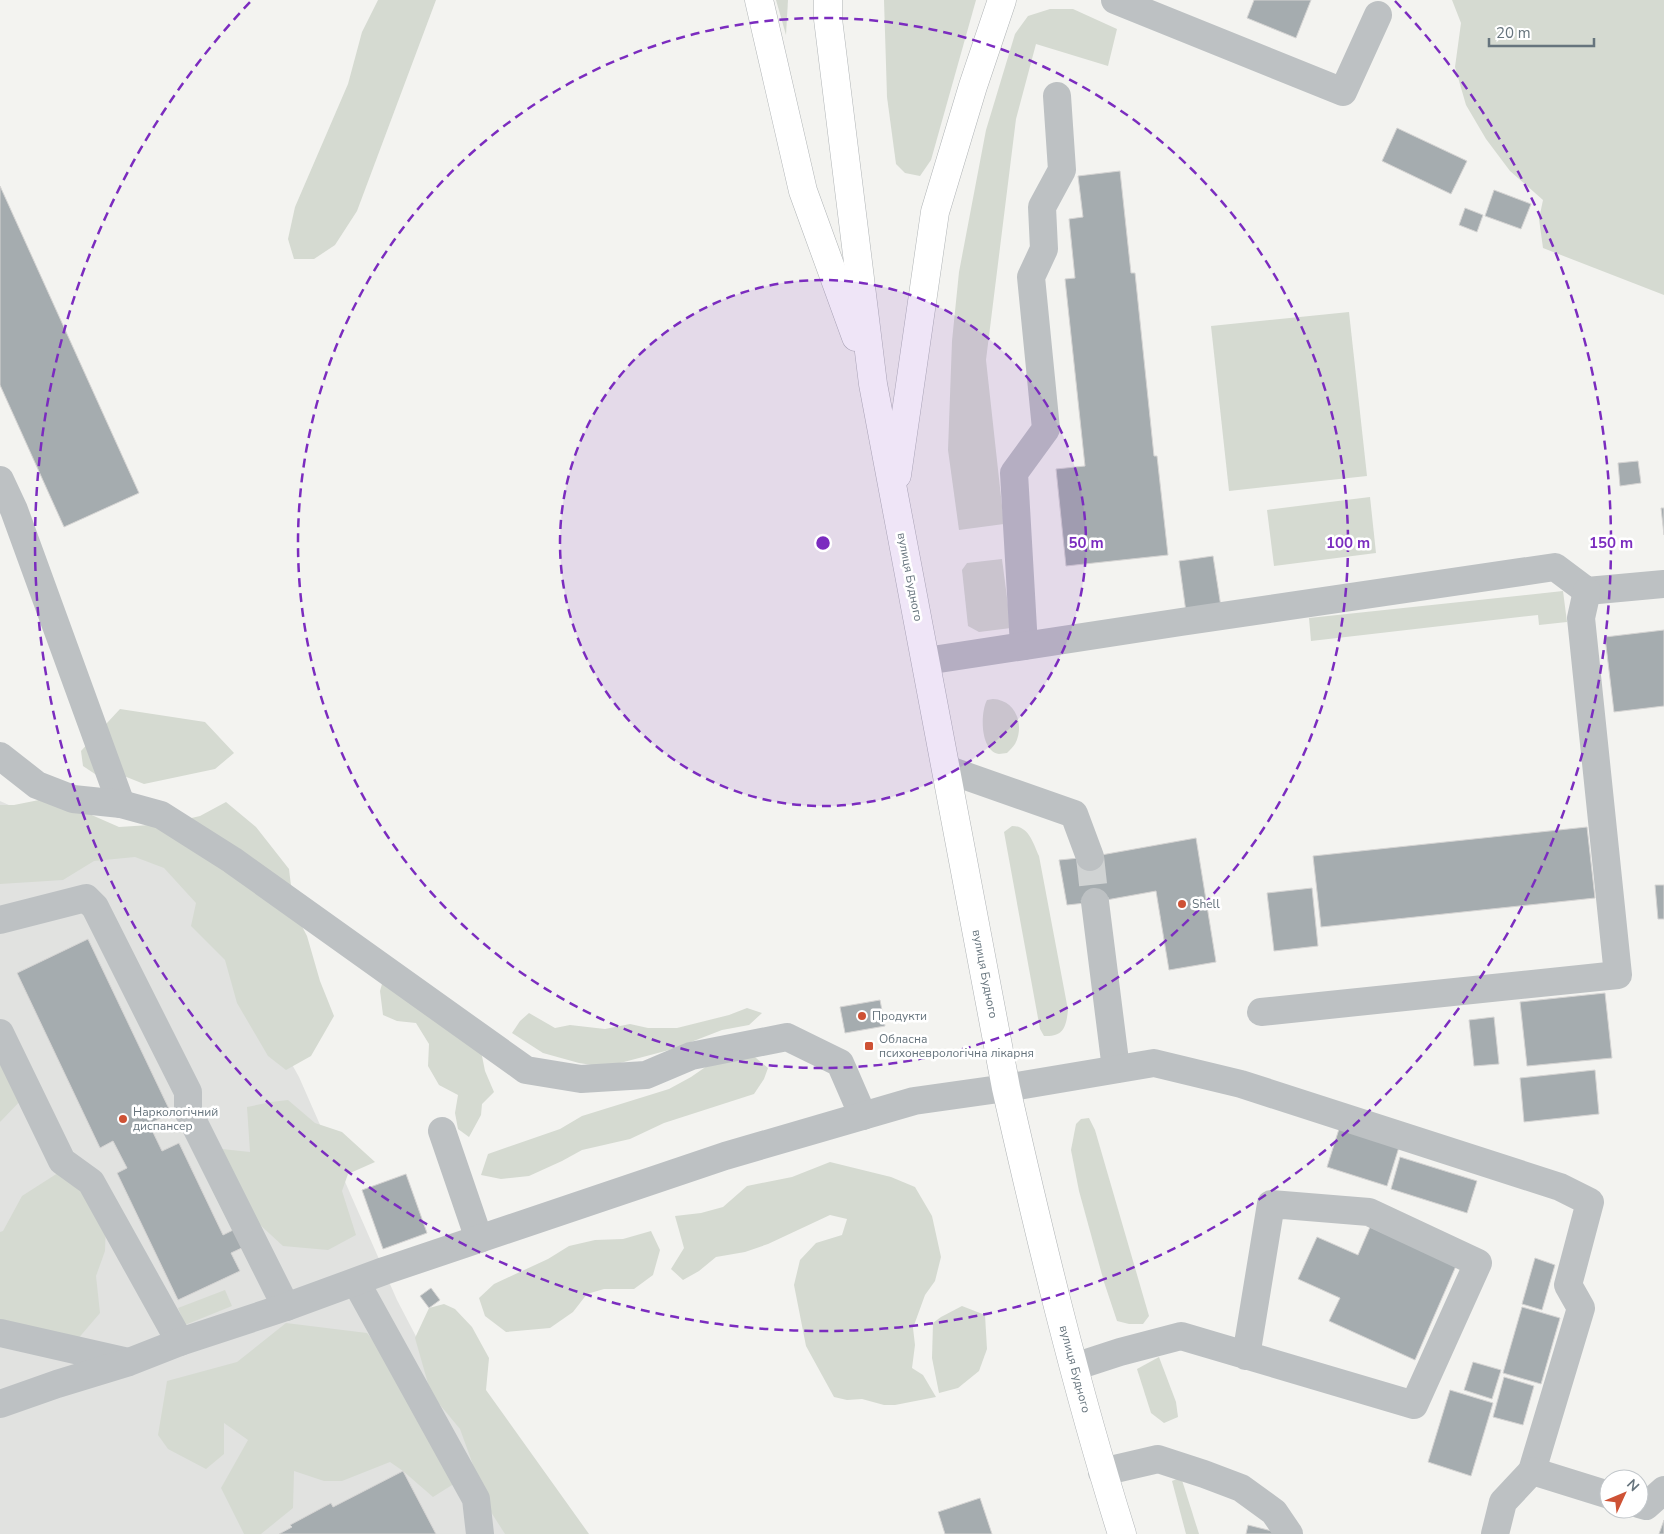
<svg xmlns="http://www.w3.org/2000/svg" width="1664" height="1534" font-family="'Nunito Sans',sans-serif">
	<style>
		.built { fill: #e1e2e0 }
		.green { fill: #d5dad1 }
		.building { fill: #a5acaf; stroke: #d5d4d3 }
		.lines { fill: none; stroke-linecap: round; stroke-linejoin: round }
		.minor-tunnel { stroke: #d0d3d3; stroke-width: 28; stroke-dasharray: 28 14; stroke-linecap: butt }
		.highway-casing { stroke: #b0b4b6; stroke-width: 29 }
		.minor { stroke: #bdc1c3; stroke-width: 28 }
		.highway { stroke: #fff; stroke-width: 28 }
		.ring { fill: none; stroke: #7b2cbf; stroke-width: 2.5; stroke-dasharray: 9 6 }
		.poi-dot { fill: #ce5235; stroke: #fff; stroke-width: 2 }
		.labels { text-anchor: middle; stroke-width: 5; stroke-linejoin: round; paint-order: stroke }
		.street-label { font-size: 12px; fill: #66747d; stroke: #fff }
		.poi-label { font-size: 12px; fill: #66747d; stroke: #fff; text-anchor: start }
		.centre { fill: #7b2cbf; stroke: #fff; stroke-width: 2.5 }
		.ring-label { font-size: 15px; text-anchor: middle; font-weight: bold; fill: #7b2cbf; stroke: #fff; stroke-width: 5; stroke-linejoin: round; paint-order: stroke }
	</style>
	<rect width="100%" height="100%" fill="#f3f3f0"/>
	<!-- built -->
	<polygon class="built" points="0,801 62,829 163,833 299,1077 397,1300 519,1534 0,1534"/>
	<!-- green -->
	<g class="green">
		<polygon points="378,0 436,0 357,211 335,245 314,259 294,259 288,239 295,207 348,84 362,32"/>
		<polygon points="776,0 788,0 786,35"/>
		<polygon points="884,0 976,0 931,160 920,176 905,173 896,164 887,97"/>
		<polygon points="1452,0 1664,0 1664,295 1543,248 1539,219 1543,200 1510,171 1486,139 1466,105 1455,67 1461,23"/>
		<polygon points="1050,9 1073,9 1117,29 1108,66 1036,44 1016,119 986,360 1004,524 959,530 948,450 952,341 959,272 986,130 1015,34 1028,16"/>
		<polygon points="1349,312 1367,476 1229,491 1211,326"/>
		<polygon points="1370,497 1376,553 1274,566 1267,510"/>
		<polygon points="1002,559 1011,628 979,632 968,626 962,570 967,563"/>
		<polygon points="1563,591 1567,622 1539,625 1538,615 1311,641 1309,618"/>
		<path d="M993,699C1016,700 1025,725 1015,744C1013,747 1010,750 1007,753C1004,753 1002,754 999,754C980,751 980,713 987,700Z"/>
		<polygon points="120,709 205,722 234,753 215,769 144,784 114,772 101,778 83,766 81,751"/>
		<polygon points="44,799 78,809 119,827 166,824 200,816 226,802 256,827 289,869 294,911 307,936 320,981 334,1016 311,1056 286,1070 268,1056 237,1003 225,960 191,926 196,903 164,868 135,857 94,861 63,880 0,884 0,805 14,805"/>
		<path d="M1012,826C1029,826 1033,843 1039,856L1068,1010C1066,1028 1063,1037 1044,1036L1040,1029L1004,832Z"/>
		<polygon points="403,972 480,1046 485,1071 494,1092 482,1104 481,1115 469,1137 458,1129 455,1113 458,1095 439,1085 428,1066 429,1044 416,1023 397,1021 383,1015 380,991 382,984"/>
		<polygon points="747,1008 762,1013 749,1025 722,1030 673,1049 605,1067 579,1063 543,1053 512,1033 520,1021 529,1013 555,1028 570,1025 605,1029 630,1024 648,1028 677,1028 729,1015"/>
		<polygon points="0,1029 24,1097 0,1122"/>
		<polygon points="749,1052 768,1068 764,1079 754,1094 664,1123 630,1139 582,1150 562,1161 529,1176 501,1179 481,1175 488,1154 560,1129 582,1116 669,1089 691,1077 720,1057"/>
		<polygon points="288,1100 315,1123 342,1132 375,1162 348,1174 342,1191 356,1235 328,1250 283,1246 258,1223 225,1178 222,1149 250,1152 247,1107 271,1102"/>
		<polygon points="1089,1118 1095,1130 1149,1316 1143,1324 1129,1324 1117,1321 1104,1282 1079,1191 1071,1150 1076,1124 1081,1119"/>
		<polygon points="830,1162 891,1177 915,1187 932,1216 941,1257 935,1281 925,1295 913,1328 915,1345 912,1368 923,1375 936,1397 895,1405 884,1405 862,1399 847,1400 834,1397 806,1346 794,1285 800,1260 816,1243 842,1235 847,1219 830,1215 768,1244 745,1252 716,1257 699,1271 683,1280 671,1269 684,1248 675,1216 701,1213 723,1207 747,1186 792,1177"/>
		<polygon points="61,1171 95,1206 106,1222 105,1251 96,1276 100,1313 76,1341 0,1343 0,1232 3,1231 22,1196"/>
		<polygon points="651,1231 660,1250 653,1275 634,1289 604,1289 587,1294 573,1312 550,1328 506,1332 485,1316 479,1298 494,1284 548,1259 569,1246 595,1240 623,1239"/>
		<polygon points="225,1290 232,1306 185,1325 178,1308"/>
		<polygon points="444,1304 455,1309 472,1327 489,1358 486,1390 589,1534 505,1534 489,1509 460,1429 431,1394 415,1338 429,1308"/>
		<polygon points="962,1306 985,1315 987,1349 979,1371 958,1388 939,1393 932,1358 933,1323 941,1317"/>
		<polygon points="286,1323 367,1333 459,1447 460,1480 433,1497 403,1471 390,1462 342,1481 324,1481 294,1471 293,1508 261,1534 244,1534 221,1488 248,1440 224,1423 224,1454 206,1469 168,1449 158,1435 167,1381 237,1362"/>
		<polygon points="1159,1357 1176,1402 1178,1417 1164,1423 1151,1413 1137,1369"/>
		<polygon points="1181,1477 1199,1534 1186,1534 1172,1481"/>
	</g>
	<!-- building -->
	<g class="building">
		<polygon points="1254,0 1311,0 1296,38 1247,18"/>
		<polygon points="1397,128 1467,161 1451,194 1382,161"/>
		<polygon points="1120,171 1131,273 1135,273 1154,456 1157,456 1168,555 1066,566 1056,469 1085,466 1065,279 1075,278 1069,219 1083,217 1078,176"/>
		<polygon points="0,186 139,493 64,527 0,385"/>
		<polygon points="1494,190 1531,204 1521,229 1485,216"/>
		<polygon points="1465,208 1483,215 1477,232 1459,225"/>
		<polygon points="1638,461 1641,483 1620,486 1618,463"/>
		<polygon points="1661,508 1664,508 1664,535"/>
		<polygon points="1213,556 1221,607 1186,612 1179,561"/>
		<polygon points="1664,630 1664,706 1614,712 1605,637"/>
		<polygon points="1587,827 1595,898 1321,927 1313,856"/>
		<polygon points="1196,838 1216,962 1169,970 1156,891 1095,902 1067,905 1059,860 1090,857"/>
		<polygon points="1655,885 1664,885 1664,919 1658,919"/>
		<polygon points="1312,888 1318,946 1274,951 1267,893"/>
		<polygon points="88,939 171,1113 149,1124 162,1151 179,1143 223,1235 237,1228 246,1246 231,1253 240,1271 178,1300 117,1173 127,1168 113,1141 100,1148 17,973"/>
		<polygon points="1605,993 1612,1058 1527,1066 1520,1002"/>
		<polygon points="880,1000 885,1026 845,1033 840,1007"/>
		<polygon points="1494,1017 1499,1064 1474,1066 1469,1020"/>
		<polygon points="1595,1070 1599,1114 1524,1122 1520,1078"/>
		<polygon points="1339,1129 1399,1147 1387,1186 1327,1167"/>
		<polygon points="1400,1157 1477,1181 1467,1213 1391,1189"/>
		<polygon points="406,1174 427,1233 383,1249 362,1190"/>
		<polygon points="1370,1227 1456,1266 1415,1360 1329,1321 1340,1298 1298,1279 1317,1237 1358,1255"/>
		<polygon points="1535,1258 1555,1265 1542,1310 1522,1304"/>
		<polygon points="431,1288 440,1300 429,1308 420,1296"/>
		<polygon points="1522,1307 1560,1318 1541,1384 1503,1373"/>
		<polygon points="1473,1362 1501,1370 1492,1399 1464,1390"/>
		<polygon points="1504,1377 1534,1386 1523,1425 1493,1417"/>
		<polygon points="1450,1390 1493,1403 1471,1476 1428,1462"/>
		<polygon points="403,1471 436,1534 279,1534 292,1527 290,1525 331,1503 333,1507"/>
		<polygon points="980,1498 992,1534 945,1534 938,1512"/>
		<polygon points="1664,1520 1664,1534 1659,1534"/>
		<polygon points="1248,1525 1284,1534 1246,1534"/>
	</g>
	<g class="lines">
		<!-- minor-tunnel -->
		<polyline class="minor-tunnel" points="1090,857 1095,902"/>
		<defs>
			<g id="highway">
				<polyline points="759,0 803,191 856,337"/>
				<path d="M828,0V19L873,384L1006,1088C1040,1238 1076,1388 1122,1534"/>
				<polyline points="897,475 935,212 973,86 1002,0"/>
			</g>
		</defs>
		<!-- highway casing -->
		<use href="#highway" class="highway-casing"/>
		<!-- minor -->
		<g class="minor">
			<polyline points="1115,0 1343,92 1378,15"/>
			<polyline points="0,480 14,510 121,804"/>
			<polyline points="1024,646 1014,473 1046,429 1031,277 1044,249 1042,207 1062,170 1057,96"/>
			<polyline points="926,661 1181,622 1555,567 1587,591 1664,584"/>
			<polyline points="0,756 37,785 73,799 121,804 161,815 232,860 526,1070 581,1079 646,1075 691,1056 787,1037 840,1063 863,1116"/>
			<polyline points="946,769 1074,814 1090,857"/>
			<polyline points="1095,902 1116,1069"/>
			<polyline points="0,920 86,898 95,907 188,1092 188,1111 286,1307"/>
			<polyline points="1261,1012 1618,975 1581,618 1587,591"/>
			<polyline points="0,1033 62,1161 91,1182 180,1342"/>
			<polyline points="442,1131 479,1239"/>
			<polyline points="356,1282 476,1499 480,1534"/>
			<polyline points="0,1333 128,1362"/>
			<polyline points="1074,1367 1120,1352 1181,1336 1414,1405 1478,1263 1369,1212 1271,1204 1246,1356"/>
			<polyline points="0,1404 57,1384 129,1362 180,1342 286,1307 384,1271 725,1156 914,1101 1006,1088 1154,1063 1241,1084 1560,1187 1590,1202 1568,1285 1581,1308 1532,1471 1503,1502 1495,1534"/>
			<polyline points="1532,1471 1609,1495"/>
			<polyline points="1102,1472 1158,1459 1204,1474 1241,1488 1274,1512 1289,1534"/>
			<polyline points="1639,1504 1646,1506 1664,1490"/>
		</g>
		<!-- highway -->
		<use href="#highway" class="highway"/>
	</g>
	<!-- distance rings -->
	<circle cx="823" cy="543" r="263" fill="#7b2cbf" fill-opacity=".12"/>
	<g class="ring">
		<circle cx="823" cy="543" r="263"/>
		<circle cx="823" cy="543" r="525"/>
		<path d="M1395 1A788 788 0 1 1 251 1"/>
	</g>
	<!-- markers -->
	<g class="poi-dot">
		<circle cx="1182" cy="904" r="5"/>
		<circle cx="862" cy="1016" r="5"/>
		<rect x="864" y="1041" width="10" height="10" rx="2.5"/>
		<circle cx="123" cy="1119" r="5"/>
	</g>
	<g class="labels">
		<!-- street labels -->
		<g class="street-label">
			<text transform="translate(910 577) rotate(79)" y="4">вулиця Будного</text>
			<text transform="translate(985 974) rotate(79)" y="4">вулиця Будного</text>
			<text transform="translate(1075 1369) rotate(75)" y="4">вулиця Будного</text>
		</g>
		<!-- poi labels -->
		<g class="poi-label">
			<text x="1192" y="908">Shell</text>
			<text x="872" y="1020">Продукти</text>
			<text x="879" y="1043">Обласна<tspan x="879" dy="14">психоневрологічна лікарня</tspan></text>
			<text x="133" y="1116">Наркологічний<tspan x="133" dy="14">диспансер</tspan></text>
		</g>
	</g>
	<circle cx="823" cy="543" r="8" class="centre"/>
	<g class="ring-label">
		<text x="1086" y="548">50 m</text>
		<text x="1348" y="548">100 m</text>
		<text x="1611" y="548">150 m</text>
	</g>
	<!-- north arrow -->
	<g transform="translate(1624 1494) rotate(46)"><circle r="24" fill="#ffffff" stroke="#c2c7cb"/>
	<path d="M0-4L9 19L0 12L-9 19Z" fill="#ce5235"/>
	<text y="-8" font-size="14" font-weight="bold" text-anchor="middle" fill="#66747d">N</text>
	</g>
	<!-- scale -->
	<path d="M1489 38v8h105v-8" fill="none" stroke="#66747d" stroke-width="2.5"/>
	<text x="1496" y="38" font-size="15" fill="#66747d" stroke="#ffffff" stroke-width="4" paint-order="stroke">20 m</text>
</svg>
